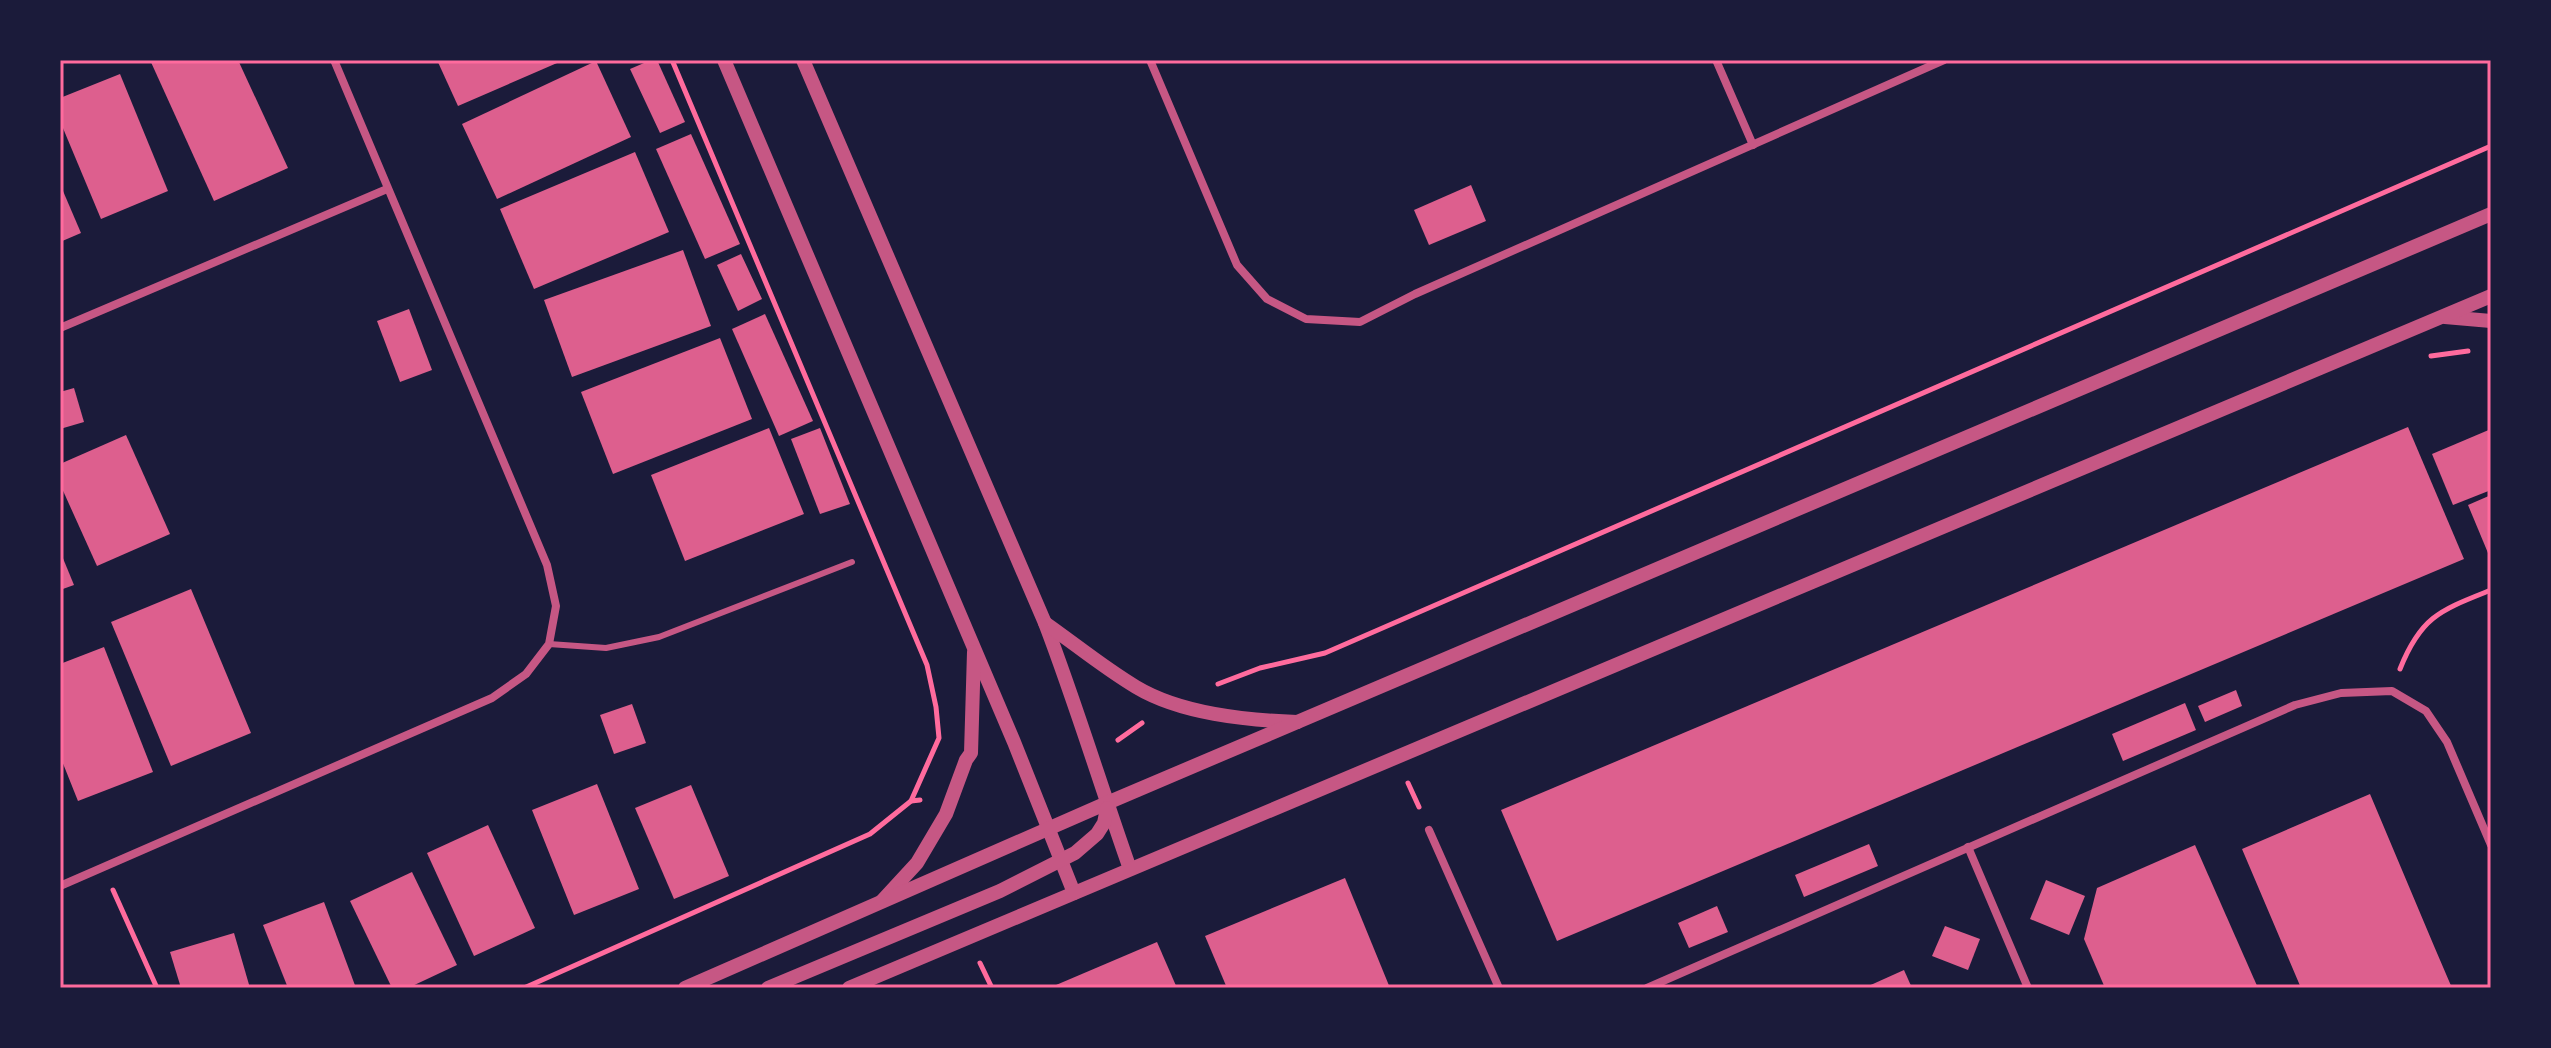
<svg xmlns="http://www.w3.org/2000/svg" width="2551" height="1048" font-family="Mulish,sans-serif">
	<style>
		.building { fill: #dd5f8e }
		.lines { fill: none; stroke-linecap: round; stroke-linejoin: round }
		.path { stroke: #ff6b9d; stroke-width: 5 }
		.service { stroke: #c65784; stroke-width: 6 }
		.minor { stroke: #c65784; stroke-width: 8 }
		.tertiary { stroke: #c65784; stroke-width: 14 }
		.neatline { fill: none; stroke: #ff6b9d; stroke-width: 3 }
	</style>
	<rect width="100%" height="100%" fill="#1b1b3a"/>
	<!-- building -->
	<g class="building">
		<polygon points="150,60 238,60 288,168 214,201"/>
		<polygon points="437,60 564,60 458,106"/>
		<polygon points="651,60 657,60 685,122 660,133 630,69"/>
		<polygon points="596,61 631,137 497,199 462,124"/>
		<polygon points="120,74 168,191 101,219 60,121 60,98"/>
		<polygon points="691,134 740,244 705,259 656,149"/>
		<polygon points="635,152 669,232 534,289 500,209"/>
		<polygon points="60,184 81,233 60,242"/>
		<polygon points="1471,185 1486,221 1429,245 1414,210"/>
		<polygon points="683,250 711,326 572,377 544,300"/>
		<polygon points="741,254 762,299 738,311 717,265"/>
		<polygon points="409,309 432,370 400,382 377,321"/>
		<polygon points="765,314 813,421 779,436 732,329"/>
		<polygon points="720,338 752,419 613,474 581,392"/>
		<polygon points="74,388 84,422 60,429 60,392"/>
		<polygon points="2408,427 2464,559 1557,941 1501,810"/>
		<polygon points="769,428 804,514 685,561 651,475"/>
		<polygon points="820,428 850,504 820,514 791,439"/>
		<polygon points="2491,429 2491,490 2453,505 2432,454"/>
		<polygon points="126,435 170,534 97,566 60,484 60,464"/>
		<polygon points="2491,495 2491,551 2488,553 2468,505"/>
		<polygon points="60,551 74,585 60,590"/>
		<polygon points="191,589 251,733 171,766 111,622"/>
		<polygon points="104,647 153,772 78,801 60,756 60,664"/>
		<polygon points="2236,690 2242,706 2205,722 2198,706"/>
		<polygon points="2185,703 2196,730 2123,761 2112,734"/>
		<polygon points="632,704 646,743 614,754 600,715"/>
		<polygon points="597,784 639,889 574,915 532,810"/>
		<polygon points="691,785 729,876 674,899 635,808"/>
		<polygon points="2370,794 2434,946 2452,988 2301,988 2242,849"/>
		<polygon points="488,825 535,928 474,956 427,853"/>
		<polygon points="1869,844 1878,866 1804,897 1795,875"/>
		<polygon points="2195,845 2258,988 2105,988 2084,939 2097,888"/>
		<polygon points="412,872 457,965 408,988 392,988 350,901"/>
		<polygon points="1345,878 1390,988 1227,988 1205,936"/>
		<polygon points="2046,880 2085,896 2069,935 2030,919"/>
		<polygon points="324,902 356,988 288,988 263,925"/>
		<polygon points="1717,906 1728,932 1689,948 1678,923"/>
		<polygon points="1945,926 1980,939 1968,970 1932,956"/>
		<polygon points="234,933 250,988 181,988 170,952"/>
		<polygon points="1157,942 1177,988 1049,988"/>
		<polygon points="1904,970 1912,988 1864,988"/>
	</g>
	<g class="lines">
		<!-- path -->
		<g class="path">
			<polyline points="672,60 927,665 936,707 939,738 911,801"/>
			<polyline points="2431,356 2468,351"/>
			<path d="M2400,669C2421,616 2441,610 2491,590"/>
			<polyline points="1218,684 1260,668 1325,653 2491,146"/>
			<polyline points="1118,740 1142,723"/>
			<polyline points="1408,783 1419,807"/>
			<polyline points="113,890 157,988"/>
			<polyline points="980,963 992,988"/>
			<polyline points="524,988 870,834 911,801 920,800"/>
		</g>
		<!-- service -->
		<polyline class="service" points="549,644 606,648 659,637 852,562"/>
		<!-- minor -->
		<g class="minor">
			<polyline points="1150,60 1237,265 1267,299 1306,319 1360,322 1415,294 1944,60"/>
			<polyline points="1716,60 1753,145"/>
			<polyline points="60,328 387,189"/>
			<polyline points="1429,830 1499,988"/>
			<polyline points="1968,847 2028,988"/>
			<polyline points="60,886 492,698 526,674 549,644 556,606 547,565 334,60"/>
			<polyline points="1647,988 2295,705 2341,693 2392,691 2426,711 2447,742 2491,845"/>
		</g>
		<!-- tertiary -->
		<g class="tertiary">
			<polyline points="724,60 1014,742 1074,893"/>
			<path d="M803,60L1045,623C1076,704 1101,787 1130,869"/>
			<polyline points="2445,317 2491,321"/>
			<path d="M1045,623C1075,644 1104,668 1136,687C1181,714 1246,720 1297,722"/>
			<polyline points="882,901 917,863 946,814 966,760 971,753 974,652"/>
			<polyline points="685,988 1107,803 2491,214"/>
			<polyline points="768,988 1000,891 1075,853 1097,834 1104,823 1107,808"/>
			<polyline points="849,988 2491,296"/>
		</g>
	</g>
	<!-- border -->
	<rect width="2551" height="1048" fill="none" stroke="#1b1b3a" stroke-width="124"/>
	<rect x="62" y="62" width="2427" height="924" class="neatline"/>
</svg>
